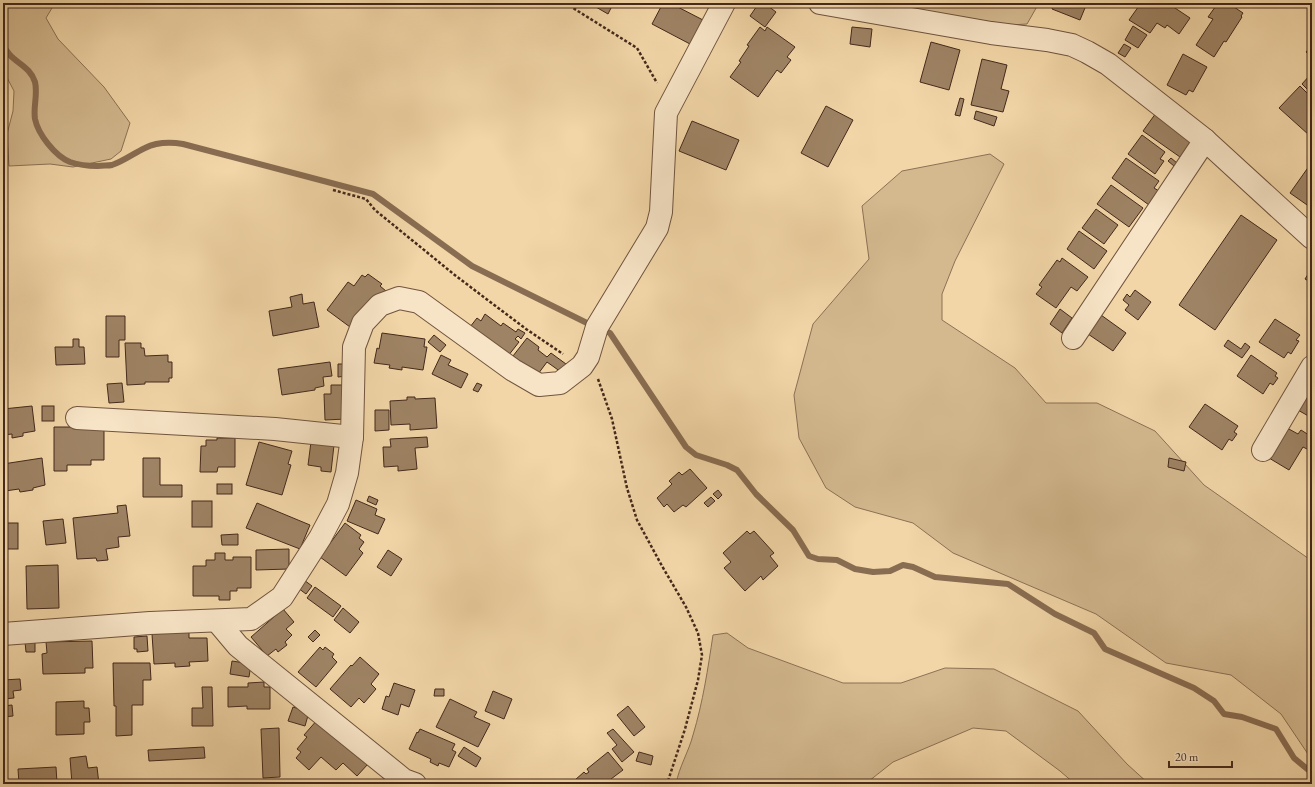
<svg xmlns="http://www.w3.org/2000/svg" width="1315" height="787" font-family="'EB Garamond',serif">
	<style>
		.green { fill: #d4b98f; stroke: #8c7155 }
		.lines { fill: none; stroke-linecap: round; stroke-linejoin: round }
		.stream { stroke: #896d52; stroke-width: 6 }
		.building { fill: #9e8364; stroke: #44291b }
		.street-casing { stroke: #70543e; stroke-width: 24 }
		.path { stroke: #44291b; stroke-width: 2.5; stroke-dasharray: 3 2; stroke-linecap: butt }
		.street { stroke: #f7e4c6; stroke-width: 22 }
	</style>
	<rect width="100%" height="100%" fill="#f2d6a7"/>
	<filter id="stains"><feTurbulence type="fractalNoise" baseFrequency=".005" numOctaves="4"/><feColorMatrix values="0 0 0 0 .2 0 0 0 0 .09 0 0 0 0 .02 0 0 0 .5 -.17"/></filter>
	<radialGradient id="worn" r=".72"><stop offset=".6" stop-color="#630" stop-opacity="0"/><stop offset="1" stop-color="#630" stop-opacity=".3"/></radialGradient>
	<!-- green -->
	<g class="green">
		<polygon points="3,3 55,3 46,18 58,39 104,87 130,123 121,151 111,159 73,167 50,164 9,166 7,134 13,111 14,91 3,70"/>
		<polygon points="878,3 1039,3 1027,24 1010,25"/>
		<polygon points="990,154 1004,164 955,261 942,294 942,320 1015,368 1046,403 1097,403 1155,431 1204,485 1312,561 1312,760 1281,714 1231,675 1166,663 1096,614 953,553 913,523 855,507 826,488 799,438 794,395 813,324 869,259 862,206 902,171"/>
		<path d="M727,633L748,648L843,683H901L945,668L994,669L1078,711L1127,764L1149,784H1075L1060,771L1006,731L973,728L893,762L869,781L868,784H676C679,767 689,751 693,735C703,702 708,668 713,635Z"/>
	</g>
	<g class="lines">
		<!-- stream -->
		<path class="stream" d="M3,44C10,63 29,63 35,82C38,94 33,107 35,119C38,134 55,156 70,162C79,165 89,166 97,166C102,165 108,166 112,165C124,161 134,153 145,148C157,142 170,142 183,144L373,194L472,266L591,325L610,333L686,447L696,455L727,465L737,470L756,494L793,530L809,556L818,559L837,560L855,569L873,572L890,571L903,565L913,567L935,577L1008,584L1055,614L1094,633L1105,649L1194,688L1214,701L1224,714L1242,717L1276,729L1294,758L1312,773"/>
	</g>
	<!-- building -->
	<g class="building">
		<polygon points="589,3 616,3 614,7 612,6 608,14"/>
		<polygon points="663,3 670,3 703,20 690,44 652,24"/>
		<polygon points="759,3 764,3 776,12 765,27 750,16"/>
		<polygon points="1054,3 1087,3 1080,20 1052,9"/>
		<polygon points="1141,3 1170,3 1169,4 1190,18 1179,34 1167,25 1165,28 1157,23 1150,33 1129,20"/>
		<polygon points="1218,3 1228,3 1243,13 1241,16 1242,17 1226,42 1224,41 1214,57 1196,45 1213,19 1208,17"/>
		<polygon points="1133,26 1147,35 1138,48 1125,40"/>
		<polygon points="760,27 765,31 767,27 795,47 787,57 791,60 781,73 777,70 758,97 730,77 741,62 739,61 749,46 747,45"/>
		<polygon points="852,27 872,29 870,47 850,44"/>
		<polygon points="931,42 960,50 949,90 920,82"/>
		<polygon points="1124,44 1131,48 1125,57 1118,53"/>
		<polygon points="1312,45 1312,57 1306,52"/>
		<polygon points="1183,54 1207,67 1193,92 1189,90 1186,95 1167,85"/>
		<polygon points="982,59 1007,65 1001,89 1009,91 1003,112 971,105"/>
		<polygon points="1310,75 1312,77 1312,94 1302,84"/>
		<polygon points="1300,86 1312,98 1312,132 1309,135 1279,108"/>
		<polygon points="960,98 964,99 960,116 955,115"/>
		<polygon points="826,106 853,120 828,167 801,153"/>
		<polygon points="976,111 997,117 994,126 974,119"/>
		<polygon points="1156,113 1193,140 1180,157 1143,131"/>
		<polygon points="692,121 739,140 726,170 679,151"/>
		<polygon points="1142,135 1165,152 1160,159 1164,161 1155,174 1128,154"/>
		<polygon points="1126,158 1159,181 1154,188 1159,191 1149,205 1112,178"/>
		<polygon points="1171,158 1177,163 1174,166 1168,161"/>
		<polygon points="1312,162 1312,205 1310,207 1290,193"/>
		<polygon points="1111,185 1143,208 1129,227 1097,204"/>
		<polygon points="1096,209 1118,225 1104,244 1082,228"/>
		<polygon points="1241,215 1277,240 1215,330 1179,305"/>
		<polygon points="1079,231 1107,251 1094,269 1067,249"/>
		<polygon points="1062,258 1088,277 1077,291 1071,287 1056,308 1036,294 1042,287 1039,285 1057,260 1060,262"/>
		<polygon points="1312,268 1312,283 1305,279"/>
		<polygon points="368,274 382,284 380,286 386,291 377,302 370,299 350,327 327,310 348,282 354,286 362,275 365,277"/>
		<polygon points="1135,290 1151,302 1138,320 1125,310 1129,305 1123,300 1127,294 1130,297"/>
		<polygon points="302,294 303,304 314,302 319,327 273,336 269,311 292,307 290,297"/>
		<polygon points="1060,309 1072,318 1062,333 1050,324"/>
		<polygon points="485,314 501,326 503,323 516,332 518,329 525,333 521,339 518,336 515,339 519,342 508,356 470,327 477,318 481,321"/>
		<polygon points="1101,315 1126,333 1113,351 1088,334"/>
		<polygon points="106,316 125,316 125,340 119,340 119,357 106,357"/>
		<polygon points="1275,319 1300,335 1296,340 1299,341 1291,354 1288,352 1284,358 1259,342"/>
		<polygon points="382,333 425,339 424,347 427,347 423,370 402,367 402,370 389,368 390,365 374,363 377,348 379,349"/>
		<polygon points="434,335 446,345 440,352 428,342"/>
		<polygon points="527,338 539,347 538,350 547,357 551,353 566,364 561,372 547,362 538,374 513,356"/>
		<polygon points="73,339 79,339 79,347 84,347 85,364 56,365 55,347 73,347"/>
		<polygon points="1228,340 1241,349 1245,343 1250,347 1242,358 1224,346"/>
		<polygon points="125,343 141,343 141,348 144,348 145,356 168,355 168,362 172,362 172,378 169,378 169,382 145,382 145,384 127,385"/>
		<polygon points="441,355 451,360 448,365 468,374 461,388 432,374"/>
		<polygon points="1251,355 1277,373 1275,376 1278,378 1273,385 1270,383 1263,394 1237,376"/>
		<polygon points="330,362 332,376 323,377 324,386 315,388 315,390 282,395 278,369"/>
		<polygon points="338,364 346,364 347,376 338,377"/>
		<polygon points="122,383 124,402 109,403 107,384"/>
		<polygon points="477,383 482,385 478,392 473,390"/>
		<polygon points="331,385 345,385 346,419 325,420 324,394 331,394"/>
		<polygon points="1312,389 1312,418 1296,409"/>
		<polygon points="407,397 415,397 415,399 435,398 437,428 410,430 410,424 391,425 390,401 407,400"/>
		<polygon points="1205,404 1238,426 1234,432 1237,434 1232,441 1229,439 1222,450 1189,427"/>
		<polygon points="32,406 35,431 23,433 23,436 12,438 12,434 3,435 3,409"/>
		<rect x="42" y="406" width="12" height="15"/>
		<polygon points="375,410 389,410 389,430 375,431"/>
		<polygon points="54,427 104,427 104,460 91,460 91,465 67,465 67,471 54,471"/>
		<polygon points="1287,428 1298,434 1301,430 1312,437 1312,445 1309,450 1303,447 1289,470 1269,458"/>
		<polygon points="427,437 428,447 415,448 417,469 398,471 398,466 384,467 383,447 391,447 390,439"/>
		<polygon points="217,438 235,438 235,467 218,467 217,472 200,472 201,446 206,446 206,440 217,440"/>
		<polygon points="259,442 292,451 288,464 291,465 282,495 246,485"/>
		<polygon points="311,442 334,445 331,472 321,471 321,467 308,465"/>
		<polygon points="42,458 45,485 33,488 33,490 20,492 19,489 5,491 3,464"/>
		<polygon points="143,458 160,458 160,485 182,485 182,497 143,497"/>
		<polygon points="1169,458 1186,462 1184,471 1168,467"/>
		<polygon points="690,469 707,488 686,507 683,505 674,512 667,504 664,507 657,498 672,484 669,481 679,472 682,475"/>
		<rect x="217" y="484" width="15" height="10"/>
		<polygon points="718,490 722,495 718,499 713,494"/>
		<polygon points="369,496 378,500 376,505 367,501"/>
		<polygon points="711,497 715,501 708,507 704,503"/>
		<polygon points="356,500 377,509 375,515 385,519 378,534 347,521"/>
		<rect x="192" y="501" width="20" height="26"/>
		<polygon points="257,503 310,525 300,549 246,528"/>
		<polygon points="126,505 130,536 118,537 119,547 106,549 108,560 97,561 96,558 77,559 73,518 118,513 117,506"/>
		<polygon points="63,519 66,543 46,545 43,521"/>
		<rect x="5" y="523" width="13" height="26"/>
		<polygon points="345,523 361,535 359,538 364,542 359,549 363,553 346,576 320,557"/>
		<polygon points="747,531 750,534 754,531 774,553 770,556 778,566 763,580 761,576 745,591 724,568 731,562 723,553"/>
		<polygon points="238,534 238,545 222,545 221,535"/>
		<polygon points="289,549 289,569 256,570 256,550"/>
		<polygon points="388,550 402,559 391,576 377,567"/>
		<polygon points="215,553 225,553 225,560 233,560 233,557 251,557 251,588 237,588 237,591 230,591 230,600 219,600 219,596 193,596 193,566 206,566 206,560 215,560"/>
		<polygon points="58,565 59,608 27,609 26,566"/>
		<polygon points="304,580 312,586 306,594 298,588"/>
		<polygon points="315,587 341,606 333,617 307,598"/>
		<polygon points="343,608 359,622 350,633 334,620"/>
		<polygon points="283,609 294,622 286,629 292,635 285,642 287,645 278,652 276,649 267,656 251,637"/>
		<polygon points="315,630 320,635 313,642 308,637"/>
		<polygon points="189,632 189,638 207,638 208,661 189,662 190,666 175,667 175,663 154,664 152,634"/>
		<polygon points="147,636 148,651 137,652 137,649 134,649 134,637"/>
		<polygon points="35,641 35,652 26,652 25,642"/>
		<polygon points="92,641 93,668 85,668 85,673 43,674 42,654 47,653 46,642"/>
		<polygon points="320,647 323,650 325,647 334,654 332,657 337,662 316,687 298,672"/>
		<polygon points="360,657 379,674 371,684 376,689 364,703 359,698 351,707 330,689 351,665 352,666"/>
		<polygon points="232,661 251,664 249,677 230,674"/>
		<polygon points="113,663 150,663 151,680 143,680 143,705 132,705 132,735 116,736 116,706 114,706"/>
		<polygon points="20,679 21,690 13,691 14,698 3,699 3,680"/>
		<polygon points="264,682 264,687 270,687 270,709 247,709 247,706 228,707 228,687 248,687 248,683"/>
		<polygon points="394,683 415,690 409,707 401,704 398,715 382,709 386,696 389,697"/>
		<polygon points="202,687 212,687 213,726 192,726 192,708 203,708"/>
		<polygon points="435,689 444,689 444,696 434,696"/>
		<polygon points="493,691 512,699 504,719 485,711"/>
		<polygon points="450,699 477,712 474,717 490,724 478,747 436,727"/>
		<polygon points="84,701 84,708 89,708 90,722 84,722 84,734 56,735 56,702"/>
		<polygon points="12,705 13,716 3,717 3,706"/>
		<polygon points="628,706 645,727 634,736 617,715"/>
		<polygon points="293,707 309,712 305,726 288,721"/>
		<polygon points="318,719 368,764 357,776 343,763 336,770 321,757 309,770 296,758 301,752 297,749 307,737 304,735"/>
		<polygon points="279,728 280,777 263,778 261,729"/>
		<polygon points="420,729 455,744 452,750 456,752 449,767 439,763 438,766 430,762 431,759 409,749 417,732 418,733"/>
		<polygon points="613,729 634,752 622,762 612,749 617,745 607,733"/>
		<polygon points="204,747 205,758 149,761 148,750"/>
		<polygon points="464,747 481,758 476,767 458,756"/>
		<polygon points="608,752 623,770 611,779 614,782 612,784 574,784 577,782 575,780 584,772 586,774 589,772 587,769"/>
		<polygon points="639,752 653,756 651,765 636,761"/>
		<polygon points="86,756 88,768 97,767 99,784 72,784 70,758"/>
		<polygon points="56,767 57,783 19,784 18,769"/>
		<rect x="270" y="781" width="9" height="3"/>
		<polygon points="226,782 253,783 253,784 226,784"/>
	</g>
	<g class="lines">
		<defs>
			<g id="street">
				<polyline points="820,3 991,33 1047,40 1072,45 1087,52 1108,64 1205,140 1312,238"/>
				<polyline points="1073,338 1205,140"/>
				<polyline points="77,418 275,429 352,437"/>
				<polyline points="1263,450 1312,367"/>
				<polyline points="217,621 238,646 404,780 415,784"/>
				<polyline points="3,634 150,623 251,619 282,597 320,538 338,504 347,473 352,437 354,347 363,323 380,305 399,298 419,302 513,370 539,385 560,383 582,366 588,357 597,327 657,228 661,212 666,113 724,3"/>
			</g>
		</defs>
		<!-- street casing -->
		<use href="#street" class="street-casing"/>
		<!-- path -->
		<g class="path">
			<polyline points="565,3 637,48 657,83"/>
			<polyline points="333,190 366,199 375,210 456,276 526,329 563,354"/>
			<polyline points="598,379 612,419 627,488 637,520 662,566 686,607 698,633 702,655 698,680 685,729 667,784"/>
		</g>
		<!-- street -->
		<use href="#street" class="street"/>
	</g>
	<!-- margin -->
	<rect width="1315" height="787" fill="none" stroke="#f2d6a7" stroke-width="16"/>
	<rect x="4" y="4" width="1307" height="779" fill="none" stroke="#44291b" stroke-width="2"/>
	<rect x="8" y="8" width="1299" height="771" fill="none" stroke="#44291b"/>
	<!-- scale -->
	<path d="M1169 761v6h63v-6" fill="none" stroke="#44291b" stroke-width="2"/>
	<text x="1175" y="761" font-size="12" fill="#44291b" stroke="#f7e4c6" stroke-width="3" paint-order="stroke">20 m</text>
	<rect width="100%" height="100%" filter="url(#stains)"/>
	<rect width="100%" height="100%" fill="url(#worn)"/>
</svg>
